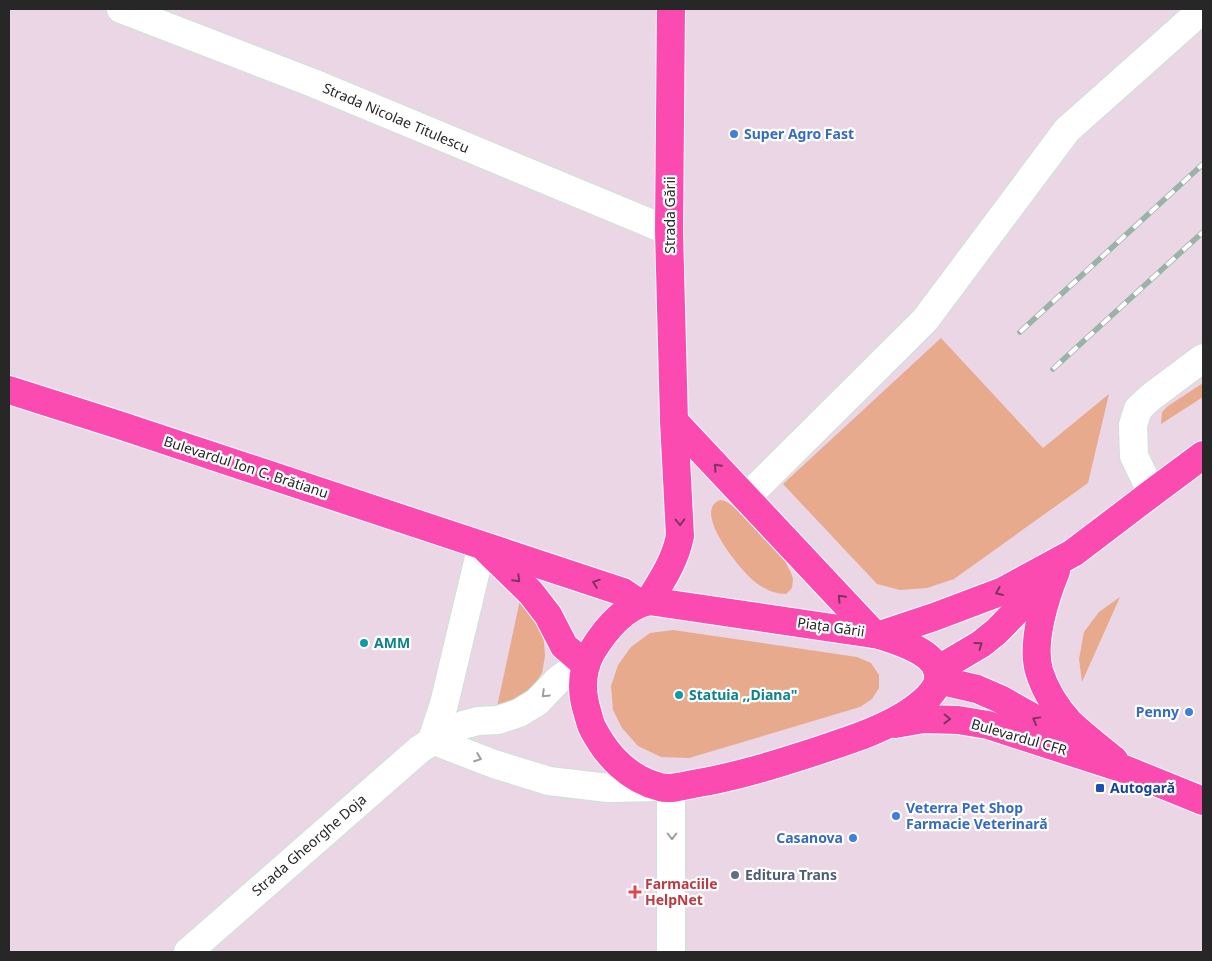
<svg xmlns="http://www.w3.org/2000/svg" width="1212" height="961" font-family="'Noto Sans',sans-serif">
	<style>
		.green { fill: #e7aa8d }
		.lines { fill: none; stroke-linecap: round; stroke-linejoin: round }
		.minor-casing { stroke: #cce2d6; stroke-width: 30 }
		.major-casing { stroke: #fff; stroke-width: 30 }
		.minor { stroke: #fff; stroke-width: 28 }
		.major { stroke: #fc4bb0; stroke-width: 28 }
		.rail-casing { stroke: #99b3a6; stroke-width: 5.5 }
		.rail { stroke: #fff; stroke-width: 4; stroke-dasharray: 11; stroke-linecap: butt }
		.oneway { stroke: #7c355e }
		.oneway2 { stroke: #9e9e9e }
		.shop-dot { fill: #3f7fe0; stroke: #fff; stroke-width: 2 }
		.culture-dot { fill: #0f9aa8; stroke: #fff; stroke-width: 2 }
		.transit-dot { fill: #1a4fb4; stroke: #fff; stroke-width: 2 }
		.service-dot { fill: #5c6f8a; stroke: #fff; stroke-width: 2 }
		.health-dot { fill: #e0444e; stroke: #fff; stroke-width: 2 }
		.labels { text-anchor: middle; stroke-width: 4.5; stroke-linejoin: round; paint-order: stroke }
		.street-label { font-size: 14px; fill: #272727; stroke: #fff }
		.shop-label { font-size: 14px; font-weight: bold; fill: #366cbe; stroke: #fff; text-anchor: start }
		.culture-label { font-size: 14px; font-weight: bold; fill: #0d838f; stroke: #fff; text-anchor: start }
		.transit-label { font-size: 14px; font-weight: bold; fill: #164399; stroke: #fff; text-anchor: start }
		.service-label { font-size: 14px; font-weight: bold; fill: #4e5e75; stroke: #fff; text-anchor: start }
		.health-label { font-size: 14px; font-weight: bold; fill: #be3a42; stroke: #fff; text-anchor: start }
	</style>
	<rect width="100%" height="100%" fill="#ebd6e6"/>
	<!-- green -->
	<g class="green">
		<polygon points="941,338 1043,448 1109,394 1088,483 954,579 927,588 900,590 877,584 783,484"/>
		<polygon points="1203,383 1203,397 1161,424 1162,412 1168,406"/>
		<path d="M720,500L725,501L733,506L785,561L791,573L793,579L792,588L786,594C774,594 764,589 755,582C741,571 691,511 720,500Z"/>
		<polygon points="1120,597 1082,682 1079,659 1084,632 1099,612"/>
		<polygon points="520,600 540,627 544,642 545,656 542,673 533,687 523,698 497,707"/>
		<polygon points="673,630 857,657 871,663 879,675 879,688 872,699 860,707 689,758 661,757 638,746 622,728 613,710 611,686 618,665 631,647 650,633"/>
	</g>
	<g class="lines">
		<defs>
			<g id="minor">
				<polyline points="121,9 313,83 669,231"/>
				<polyline points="1152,493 1134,456 1133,425 1138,409 1151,397 1203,358"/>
				<polyline points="746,498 925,320 1067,130 1203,9"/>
				<polyline points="432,740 494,764 549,781 608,788 660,787"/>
				<polyline points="432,740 444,704 482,545"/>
				<polyline points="188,952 420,749 447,732 463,725 478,721 498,720 519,713 537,702 558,680 566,674 573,671 584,669"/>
				<polyline points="671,952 671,788"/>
			</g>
			<g id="major">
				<polyline points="9,390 119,425 623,592 639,603"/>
				<polyline points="674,421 874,634"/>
				<polyline points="487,550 531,593 548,615 564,646 586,665"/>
				<path d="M1056,571C1045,598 1031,642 1039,671C1045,690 1056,708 1070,723C1083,736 1100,748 1114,760"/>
				<path d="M649,601L880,635C897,641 930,650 937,669C944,686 924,702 911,711C883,730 849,740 817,751C777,764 736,777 693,784C683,786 670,790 660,787C629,779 607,756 593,729C590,724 589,717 587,711C581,691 581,672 591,653C604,631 623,607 649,601Z"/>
				<path d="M649,601C662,580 675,561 680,536L674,421L669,231L671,9"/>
				<polyline points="880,635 934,617 1003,591 1073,553 1152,493 1203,455"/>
				<polyline points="937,670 981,644 996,632 1051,576"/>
				<polyline points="938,680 977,689 1000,699 1073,740"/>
				<polyline points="895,724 924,719 958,720 988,725 1124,769 1203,801"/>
			</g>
		</defs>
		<!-- minor casing -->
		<use href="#minor" class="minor-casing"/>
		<!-- major casing -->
		<use href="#major" class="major-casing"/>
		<!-- minor -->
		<use href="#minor" class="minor"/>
		<!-- major -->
		<use href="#major" class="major"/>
		<defs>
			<g id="rail">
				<polyline points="1020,332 1203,164"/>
				<polyline points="1053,369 1203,232"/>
			</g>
		</defs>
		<!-- rail casing -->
		<use href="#rail" class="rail-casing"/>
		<!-- rail -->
		<use href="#rail" class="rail"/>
	</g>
	<!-- one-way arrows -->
	<defs><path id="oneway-chevron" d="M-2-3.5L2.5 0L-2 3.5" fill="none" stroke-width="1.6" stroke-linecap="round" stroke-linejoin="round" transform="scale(1.25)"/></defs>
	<g class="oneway">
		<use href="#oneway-chevron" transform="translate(717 467) rotate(-133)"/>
		<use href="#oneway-chevron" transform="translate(680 522) rotate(88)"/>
		<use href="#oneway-chevron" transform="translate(517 579) rotate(45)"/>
		<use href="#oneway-chevron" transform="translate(596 583) rotate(-161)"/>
		<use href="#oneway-chevron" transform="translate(999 592) rotate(157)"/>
		<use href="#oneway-chevron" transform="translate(841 598) rotate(-133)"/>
		<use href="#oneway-chevron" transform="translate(979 645) rotate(-36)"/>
		<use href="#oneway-chevron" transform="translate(947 719) rotate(1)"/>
		<use href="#oneway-chevron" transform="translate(1036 720) rotate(-151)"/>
	</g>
	<g class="oneway2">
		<use href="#oneway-chevron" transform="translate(545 694) rotate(136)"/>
		<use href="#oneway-chevron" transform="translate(478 758) rotate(21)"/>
		<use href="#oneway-chevron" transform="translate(672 836) rotate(90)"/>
	</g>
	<!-- markers -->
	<g class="shop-dot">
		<circle cx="734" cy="134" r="5"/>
		<circle cx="1189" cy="712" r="5"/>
		<circle cx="896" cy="816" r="5"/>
		<circle cx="853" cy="838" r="5"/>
	</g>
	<g class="culture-dot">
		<circle cx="364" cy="643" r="5"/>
		<circle cx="679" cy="695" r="5"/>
	</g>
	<rect class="transit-dot" x="1095" y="783" width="10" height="10" rx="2.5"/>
	<circle class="service-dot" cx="735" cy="875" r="5"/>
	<path class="health-dot" d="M632.5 884.5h5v5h5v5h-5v5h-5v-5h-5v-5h5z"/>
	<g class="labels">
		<!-- street labels -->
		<g class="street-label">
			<text transform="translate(396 118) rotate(23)" y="5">Strada Nicolae Titulescu</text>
			<text transform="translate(670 215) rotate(-90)" y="5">Strada Gării</text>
			<text transform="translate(246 467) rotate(18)" y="5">Bulevardul Ion C. Brătianu</text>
			<text transform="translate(831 627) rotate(8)" y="5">Piața Gării</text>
			<text transform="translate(1019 737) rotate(16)" y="5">Bulevardul CFR</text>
			<text transform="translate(309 845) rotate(-41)" y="5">Strada Gheorghe Doja</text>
		</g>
		<!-- shop labels -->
		<g class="shop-label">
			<text x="744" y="139">Super Agro Fast</text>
			<text x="1179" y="717" text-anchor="end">Penny</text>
			<text x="906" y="813">Veterra Pet Shop<tspan x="906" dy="16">Farmacie Veterinară</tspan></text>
			<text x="843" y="843" text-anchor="end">Casanova</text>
		</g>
		<!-- culture labels -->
		<g class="culture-label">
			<text x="374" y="648">AMM</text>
			<text x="689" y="700">Statuia ,,Diana"</text>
		</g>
		<!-- transit labels -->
		<g class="transit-label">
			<text x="1110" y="793">Autogară</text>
		</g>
		<!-- service labels -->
		<g class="service-label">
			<text x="745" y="880">Editura Trans</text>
		</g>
		<!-- health labels -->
		<g class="health-label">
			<text x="645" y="889">Farmaciile<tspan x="645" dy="16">HelpNet</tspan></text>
		</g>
	</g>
	<!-- border -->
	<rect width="1212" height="961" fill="none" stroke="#272727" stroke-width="20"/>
</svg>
